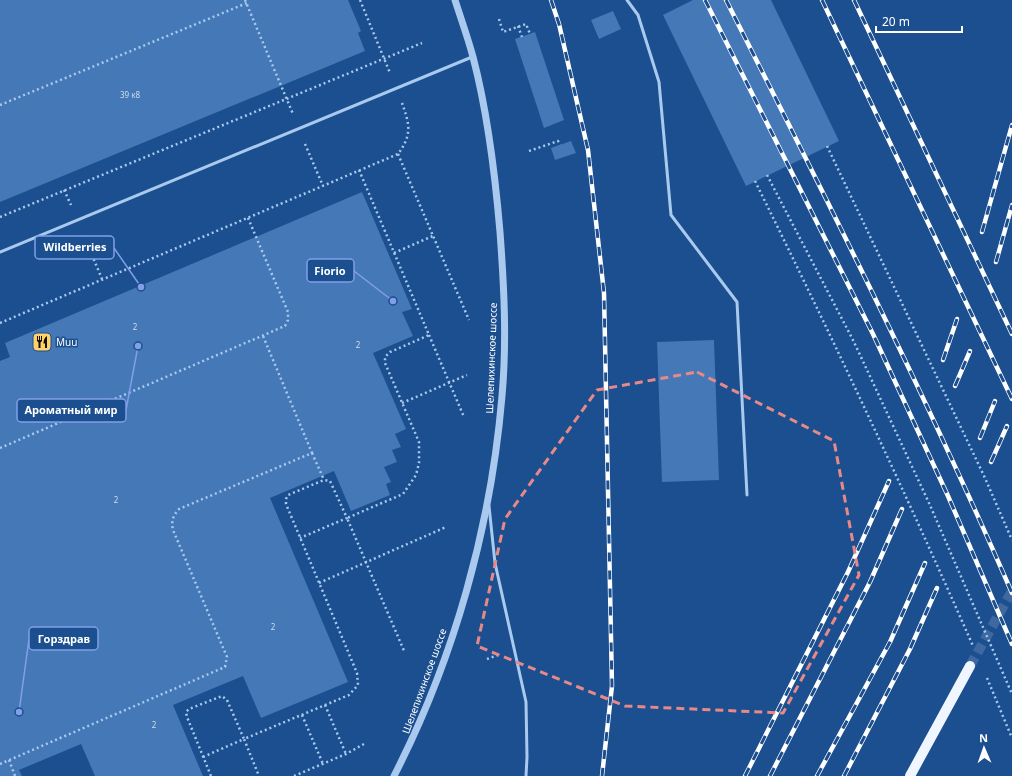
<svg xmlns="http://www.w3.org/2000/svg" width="1012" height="776" font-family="'Noto Sans',sans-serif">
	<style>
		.building { fill: #4478b7 }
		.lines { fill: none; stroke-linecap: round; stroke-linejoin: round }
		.primary-tunnel { stroke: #3d69a0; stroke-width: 10; stroke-dasharray: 10 5; stroke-linecap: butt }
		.path { stroke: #a9c9ee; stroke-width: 2.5; stroke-dasharray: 2 3; stroke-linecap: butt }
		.service { stroke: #a9c9ee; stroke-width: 3 }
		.tertiary { stroke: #a9c9ee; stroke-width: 7 }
		.primary { stroke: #f0f6ff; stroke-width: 10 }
		.rail-casing { stroke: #fff; stroke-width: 4.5 }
		.rail { stroke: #1b4f8f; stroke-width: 3; stroke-dasharray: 9; stroke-linecap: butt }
		.marked { fill: none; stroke: #e88989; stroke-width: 3; stroke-dasharray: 8 5; stroke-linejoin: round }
		.labels { text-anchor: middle; stroke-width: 3; stroke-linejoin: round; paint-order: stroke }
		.number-label { font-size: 8px; fill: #d0dded }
		.poi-label { font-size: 10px; fill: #fff; stroke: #1b4f8f; text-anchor: start }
		.street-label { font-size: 10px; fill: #fff; stroke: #1b4f8f }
		.leader { fill: none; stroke: #839eea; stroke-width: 1.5 }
		.callout-dot { fill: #839eea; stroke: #1b4f8f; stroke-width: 1.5 }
		.callout { fill: #1b4f8f; stroke: #839eea; stroke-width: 1.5 }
		.callout-label { font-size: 11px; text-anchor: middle; font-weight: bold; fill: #fff }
	</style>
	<rect width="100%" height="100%" fill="#1b4f8f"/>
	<!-- building -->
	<g class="building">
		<polygon points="0,0 348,0 361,31 358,33 365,51 0,202"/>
		<polygon points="693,0 771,0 839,141 746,186 663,15"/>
		<polygon points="613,11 621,29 599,39 591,20"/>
		<polygon points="535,32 564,120 544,128 515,39"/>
		<polygon points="571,141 576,153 555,160 551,148"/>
		<polygon points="362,192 412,309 402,312 413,336 373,353 406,429 395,434 401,447 392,450 397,462 384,467 391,482 386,484 390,495 351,511 334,471 270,498 348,682 261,718 243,676 173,705 203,776 95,776 81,744 19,770 22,776 0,776 0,361 10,357 5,343"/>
		<polygon points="714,340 719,480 662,482 657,342"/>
	</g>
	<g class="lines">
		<!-- primary-tunnel -->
		<polyline class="primary-tunnel" points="970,666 1012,591"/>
		<!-- path -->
		<g class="path">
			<polyline points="245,0 293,114"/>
			<polyline points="360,0 390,73"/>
			<polyline points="499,19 503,32 526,24 530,34"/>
			<polyline points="518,26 522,37"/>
			<polyline points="0,105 247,3"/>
			<polyline points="305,144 323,186"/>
			<polyline points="827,146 985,478 1012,540"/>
			<polyline points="529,151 558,141 560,145"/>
			<polyline points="398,154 469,320"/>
			<polyline points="359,170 429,335 390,352 385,357 385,363 419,442 419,463 416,475 403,494 347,518 405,653"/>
			<polyline points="767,175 854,342 929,503 1012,694"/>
			<path d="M755,181C831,335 904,489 973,646"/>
			<polyline points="64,190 71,205"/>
			<polyline points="0,217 422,43"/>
			<polyline points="84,236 102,279"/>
			<polyline points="394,253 433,236"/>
			<path d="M0,323L398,154C412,135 410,125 402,103"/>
			<polyline points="429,335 464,417"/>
			<polyline points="402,403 467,375"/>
			<polyline points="0,448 285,326 288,320 288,312 248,218"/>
			<polyline points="312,453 324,480"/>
			<polyline points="319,583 446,527"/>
			<polyline points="487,659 498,655"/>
			<polyline points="987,678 1012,738"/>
			<polyline points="325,705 346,754"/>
			<polyline points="302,715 323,764"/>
			<polyline points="203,757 244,739 259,776"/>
			<polyline points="9,760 15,776"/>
			<path d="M0,764L225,667L227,657L173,530C171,521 173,516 179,509L312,453L263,336"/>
			<polyline points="211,776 187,717 186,712 189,709 222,696 227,700 244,739 349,695 358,685 357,673 286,504 286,499 288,495 324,480 330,481 347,518 300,538"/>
			<polyline points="294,776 346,754 364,744"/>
		</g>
		<!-- service -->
		<g class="service">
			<polyline points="627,0 638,15 659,82 671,215 737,302 747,495"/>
			<polyline points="0,252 472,57"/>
			<polyline points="489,506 495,563 526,702 527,757 526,776"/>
		</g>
		<!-- tertiary -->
		<path class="tertiary" d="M394,776C454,659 491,527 502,396C507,341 504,286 500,232C495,173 488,114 473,57C468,38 461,19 455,0"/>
		<!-- primary -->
		<polyline class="primary" points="910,776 970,666"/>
		<defs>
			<g id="rail">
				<polyline points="551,0 559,24 588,150 604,293 612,686 602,776"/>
				<polyline points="705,0 873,334 948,496 1012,644"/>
				<path d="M726,0C825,196 924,391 1012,593"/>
				<polyline points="822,0 1012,399"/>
				<polyline points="854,0 1012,334"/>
				<polyline points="982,232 1012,125"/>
				<polyline points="996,262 1012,205"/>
				<polyline points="943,360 957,319"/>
				<polyline points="955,386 970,351"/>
				<polyline points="980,438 995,401"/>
				<polyline points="991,462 1007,426"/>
				<polyline points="745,776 848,572 889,481"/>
				<polyline points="770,776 870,582 902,509"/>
				<polyline points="817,776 890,642 925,563"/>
				<polyline points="844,776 910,649 937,588"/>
			</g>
		</defs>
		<!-- rail casing -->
		<use href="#rail" class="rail-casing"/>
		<!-- rail -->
		<use href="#rail" class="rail"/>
	</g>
	<!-- marked area -->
	<path class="marked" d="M697,372L834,441L859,575L783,713L625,706L477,646L505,519L597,390Z"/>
	<!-- icons -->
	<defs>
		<symbol id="restaurant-square" viewBox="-11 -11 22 22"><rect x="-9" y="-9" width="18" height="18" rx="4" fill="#ffd166" stroke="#1b4f8f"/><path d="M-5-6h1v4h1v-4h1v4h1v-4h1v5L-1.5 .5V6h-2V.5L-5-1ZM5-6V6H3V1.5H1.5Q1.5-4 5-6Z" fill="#111"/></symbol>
	</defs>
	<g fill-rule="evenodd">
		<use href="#restaurant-square" x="31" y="331" width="22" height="22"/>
	</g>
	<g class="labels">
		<!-- number labels -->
		<g class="number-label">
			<text x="130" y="98">39 к8</text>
			<text x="135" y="330">2</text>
			<text x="358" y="348">2</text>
			<text x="116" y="503">2</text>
			<text x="273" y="630">2</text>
			<text x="154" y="728">2</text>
		</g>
		<!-- poi labels -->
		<g class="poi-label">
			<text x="56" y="346">Muu</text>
		</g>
		<!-- street labels -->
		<g class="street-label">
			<text transform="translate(491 358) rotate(-88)" y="4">Шелепихинское шоссе</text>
			<text transform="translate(424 681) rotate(-70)" y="4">Шелепихинское шоссе</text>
		</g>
	</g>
	<!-- callouts -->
	<path class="leader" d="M141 287L114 248M393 301L354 271M138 346L126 410M19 712L29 639"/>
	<g class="callout-dot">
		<circle cx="141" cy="287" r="4"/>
		<circle cx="393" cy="301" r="4"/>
		<circle cx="138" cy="346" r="4"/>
		<circle cx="19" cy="712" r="4"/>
	</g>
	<g class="callout">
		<rect x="35" y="236" width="79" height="23" rx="4"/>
		<rect x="307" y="259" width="47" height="23" rx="4"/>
		<rect x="17" y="399" width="109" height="23" rx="4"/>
		<rect x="29" y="627" width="69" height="23" rx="4"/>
	</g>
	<g class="callout-label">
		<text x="75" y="251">Wildberries</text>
		<text x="330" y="275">Fiorio</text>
		<text x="71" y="414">Ароматный мир</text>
		<text x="64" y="643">Горздрав</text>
	</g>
	<!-- north arrow -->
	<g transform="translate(984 748) rotate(358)" stroke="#1b4f8f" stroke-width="3" paint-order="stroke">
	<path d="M0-3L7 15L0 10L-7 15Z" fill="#ffffff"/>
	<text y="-6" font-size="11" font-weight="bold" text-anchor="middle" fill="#ffffff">N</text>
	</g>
	<!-- scale -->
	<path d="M876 26v6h86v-6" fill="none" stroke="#ffffff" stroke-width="2"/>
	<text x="882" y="26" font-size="12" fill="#ffffff" stroke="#1b4f8f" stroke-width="3" paint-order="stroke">20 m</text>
</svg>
